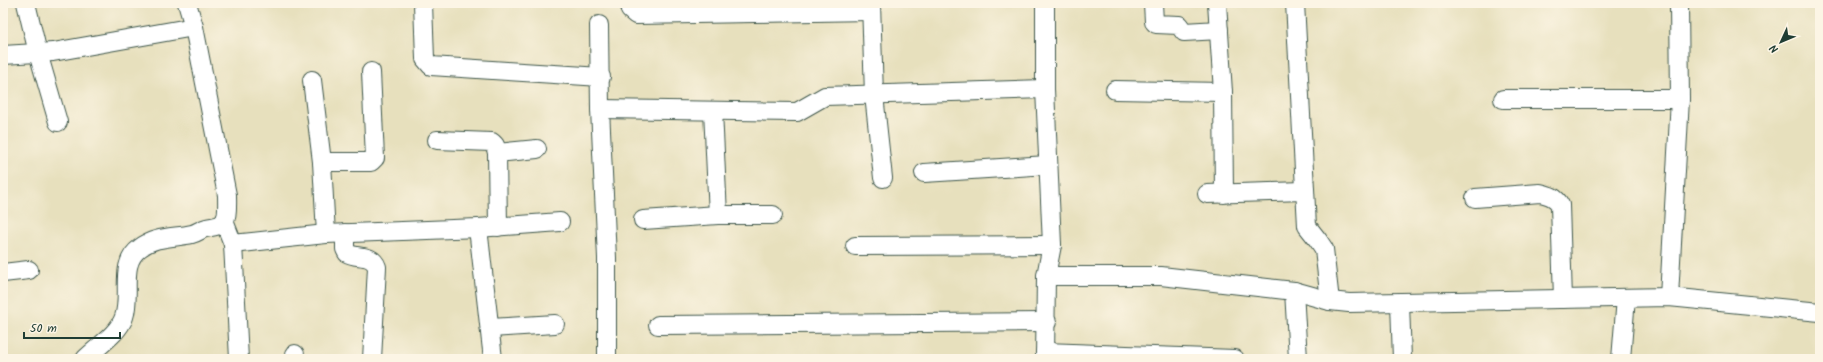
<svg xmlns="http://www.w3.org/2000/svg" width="1823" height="362" font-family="Kalam,sans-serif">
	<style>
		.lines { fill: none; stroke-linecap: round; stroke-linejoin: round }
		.minor-casing { stroke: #3d5549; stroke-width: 20 }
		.minor { stroke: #fff; stroke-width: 18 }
	</style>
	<rect width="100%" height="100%" fill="#fcf5e5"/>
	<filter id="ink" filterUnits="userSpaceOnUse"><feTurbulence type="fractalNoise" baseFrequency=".025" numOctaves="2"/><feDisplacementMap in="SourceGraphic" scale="8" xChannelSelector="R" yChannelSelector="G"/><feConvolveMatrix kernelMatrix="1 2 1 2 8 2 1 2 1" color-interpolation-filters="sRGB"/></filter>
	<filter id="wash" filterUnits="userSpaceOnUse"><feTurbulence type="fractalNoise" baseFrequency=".012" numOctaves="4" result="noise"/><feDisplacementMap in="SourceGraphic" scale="16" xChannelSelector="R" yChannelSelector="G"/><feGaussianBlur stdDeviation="0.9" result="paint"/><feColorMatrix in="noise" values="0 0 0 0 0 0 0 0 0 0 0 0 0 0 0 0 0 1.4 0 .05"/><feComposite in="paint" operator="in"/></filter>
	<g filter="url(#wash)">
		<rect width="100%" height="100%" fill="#e7e0bd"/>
	</g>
	<g filter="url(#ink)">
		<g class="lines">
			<defs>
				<g id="minor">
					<polyline points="26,3 38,53 58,122"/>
					<polyline points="423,3 425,59 431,66 601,77"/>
					<polyline points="630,3 630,10 636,15 871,11"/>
					<polyline points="871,3 874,95 883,178"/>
					<polyline points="1045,3 1045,89 1052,245 1046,276 1045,359"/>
					<polyline points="1153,3 1154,22 1156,24 1179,25 1184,32 1219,30"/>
					<polyline points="1217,3 1223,92 1224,194"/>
					<polyline points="1295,3 1307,226 1318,240 1324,249 1330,301"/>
					<polyline points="599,25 600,109 607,258 607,359"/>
					<polyline points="3,55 53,52 194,27"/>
					<polyline points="312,80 322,162 326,234"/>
					<polyline points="1115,90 1223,92"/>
					<polyline points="1503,99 1680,99"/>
					<polyline points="600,109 797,112 825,96 1045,89"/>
					<polyline points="713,111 718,215"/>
					<polyline points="437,140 492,142 495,145 497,153"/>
					<polyline points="322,162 371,162 375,158 371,72"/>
					<polyline points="924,173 1048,165"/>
					<polyline points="1207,194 1304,191"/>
					<path d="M1475,198L1540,193C1549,195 1556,197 1560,205L1563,299"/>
					<polyline points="643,220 718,215 773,215"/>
					<polyline points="224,221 233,244 326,234 478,228 560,222"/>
					<polyline points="498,227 497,153 537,149"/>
					<polyline points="478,228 493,359"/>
					<path d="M345,233V249L347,253C357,259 372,253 377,267L372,359"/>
					<polyline points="233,244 239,359"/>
					<polyline points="855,246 1052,245"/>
					<polyline points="3,273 29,270"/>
					<polyline points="1046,276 1161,276 1294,291 1330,301 1349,303 1669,297 1820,312"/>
					<polyline points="1294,291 1298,359"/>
					<polyline points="1669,297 1680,99 1679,3"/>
					<polyline points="1400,303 1402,359"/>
					<polyline points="658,325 1047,322"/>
					<polyline points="491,328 555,324"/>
					<polyline points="1045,352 1235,359"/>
					<polyline points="295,354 295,359"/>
					<path d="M85,359C97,347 119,333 124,317C132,294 118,264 140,248C155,236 174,238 192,234C197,233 201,229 206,228C212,227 222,226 225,220C228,214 227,202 227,195L194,27L187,3"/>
					<polyline points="1621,359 1626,298"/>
				</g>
			</defs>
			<!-- minor casing -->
			<use href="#minor" class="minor-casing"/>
			<!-- minor -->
			<use href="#minor" class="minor"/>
		</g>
	</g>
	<!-- margin -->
	<rect width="1823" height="362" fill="none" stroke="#fcf5e5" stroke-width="16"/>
	<!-- north arrow -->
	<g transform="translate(1781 42) rotate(226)" stroke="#fcf5e5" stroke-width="3" paint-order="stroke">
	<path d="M0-3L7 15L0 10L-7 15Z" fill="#1f3d34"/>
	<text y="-6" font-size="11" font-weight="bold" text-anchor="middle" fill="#1f3d34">N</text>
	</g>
	<!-- scale -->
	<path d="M24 332v6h96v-6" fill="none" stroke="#1f3d34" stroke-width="2"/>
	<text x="30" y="332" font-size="12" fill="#1f3d34" stroke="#fcf5e5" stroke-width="3" paint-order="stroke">50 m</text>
</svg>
